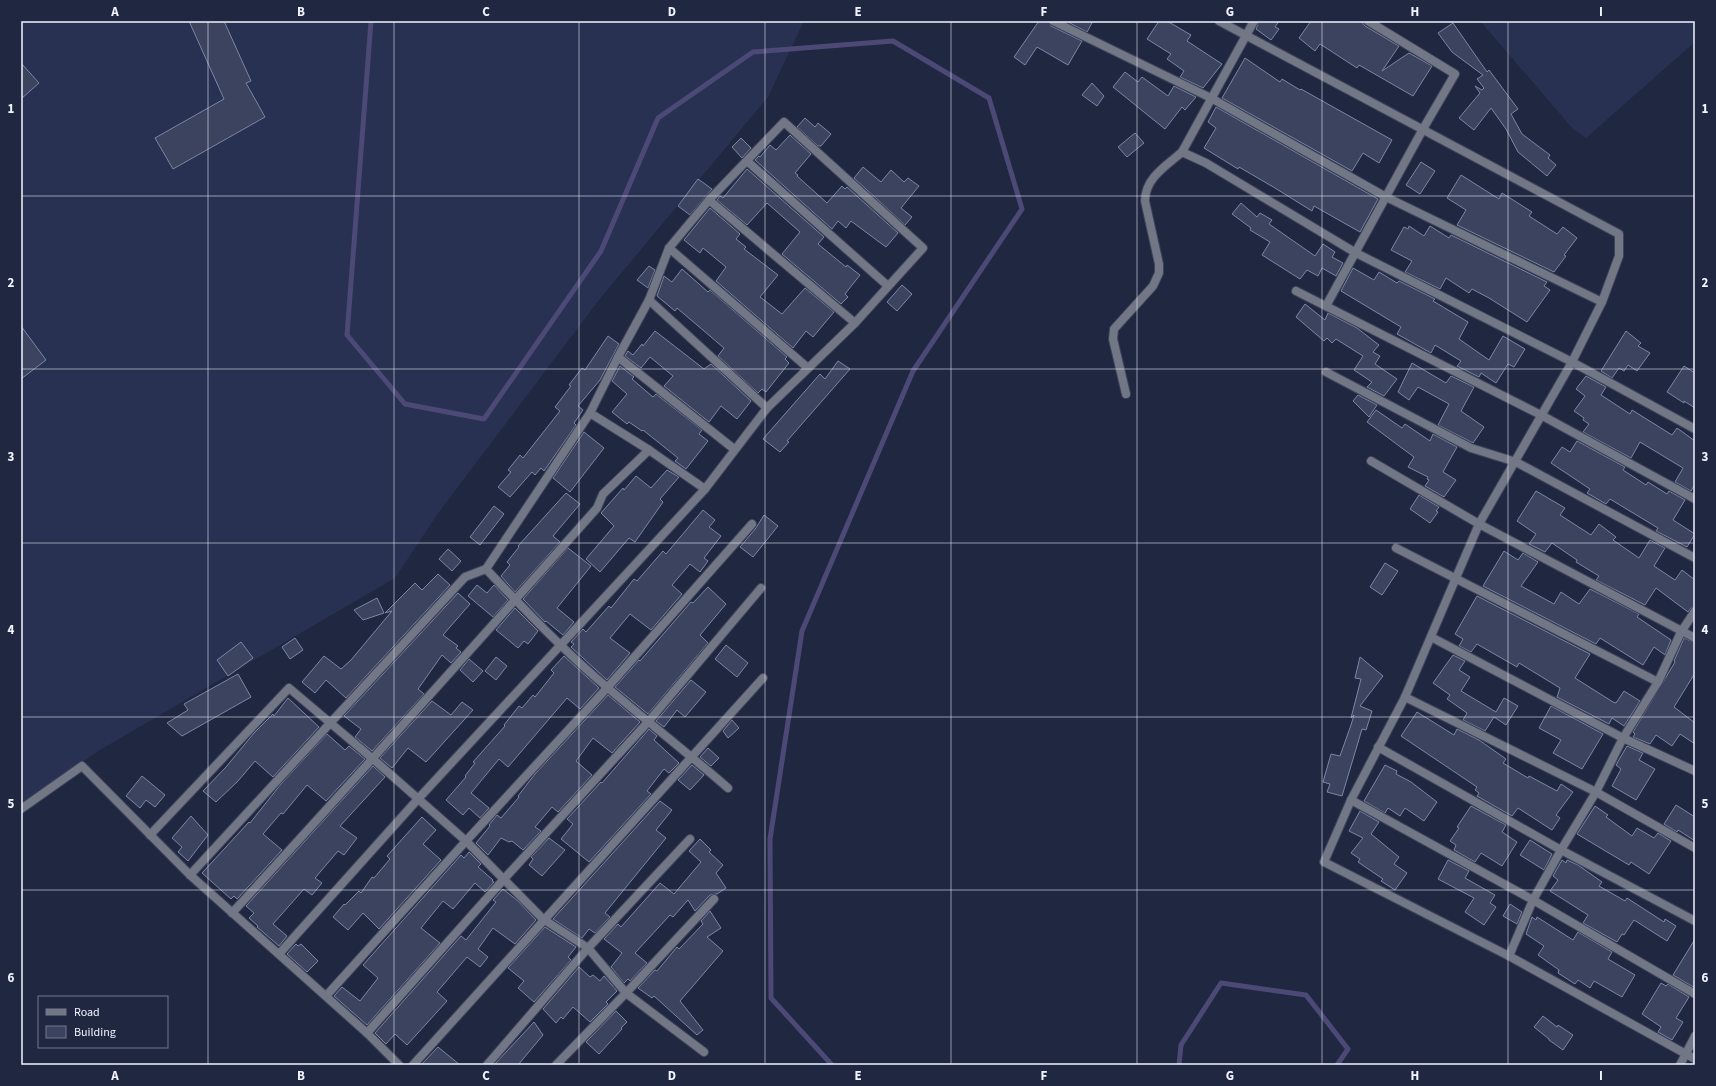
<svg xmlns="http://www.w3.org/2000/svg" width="1716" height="1086" font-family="'Source Sans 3',sans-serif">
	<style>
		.built { fill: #283151 }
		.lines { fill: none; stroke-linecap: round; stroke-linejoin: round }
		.stream { stroke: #4c4976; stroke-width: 5 }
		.building { fill: #3b435f; stroke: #7c86a5 }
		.street-casing { stroke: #3d445c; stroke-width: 10 }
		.street { stroke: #727785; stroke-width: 8 }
		.grid { fill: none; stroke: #f1f4ff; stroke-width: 1; stroke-opacity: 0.55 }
		.neatline { fill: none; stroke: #f1f4ff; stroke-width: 1.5 }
		.grid-label { font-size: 13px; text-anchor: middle; font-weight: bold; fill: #f1f4ff }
	</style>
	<rect width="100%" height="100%" fill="#202741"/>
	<!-- built -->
	<g class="built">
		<polygon points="21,21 804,21 768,97 599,300 439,512 395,578 100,750 21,804"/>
		<polygon points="1480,21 1695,21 1695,42 1586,138 1573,129"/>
	</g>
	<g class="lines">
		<!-- stream -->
		<g class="stream">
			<polyline points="371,21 347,335 405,404 484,419 601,251 658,118 753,52 893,41 989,98 1022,209 913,371 802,631 770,839 771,998 832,1065"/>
			<polyline points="1179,1065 1181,1045 1221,983 1306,995 1348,1049 1337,1065"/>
		</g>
	</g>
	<!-- building -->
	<g class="building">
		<polygon points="189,21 224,21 251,81 246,83 265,117 173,169 155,138 224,99"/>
		<polygon points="1039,21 1048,21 1051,26 1082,41 1068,65 1037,47 1025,65 1014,57"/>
		<polygon points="1066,21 1093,21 1087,32"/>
		<polygon points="1159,21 1167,21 1191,35 1187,41 1222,64 1203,88 1180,77 1184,71 1167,59 1171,54 1147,39"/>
		<polygon points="1259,21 1279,21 1275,27 1279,29 1271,40 1256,29"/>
		<polygon points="1311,21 1361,21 1365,26 1399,46 1382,71 1409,53 1432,66 1413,96 1359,65 1357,68 1320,44 1315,51 1299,38"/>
		<polygon points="1453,23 1487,72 1489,70 1518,109 1511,114 1522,134 1550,155 1548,158 1556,165 1547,176 1518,152 1506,129 1491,108 1474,130 1459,118 1480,93 1475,86 1482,90 1484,88 1477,79 1483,75 1452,52 1438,33"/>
		<polygon points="1245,58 1280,82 1282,79 1300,90 1301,89 1392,140 1379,163 1363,153 1352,171 1222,98"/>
		<polygon points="21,63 39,83 21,99"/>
		<polygon points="1125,72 1138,82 1142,77 1168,96 1174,86 1196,97 1185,110 1182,107 1165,129 1113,87"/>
		<polygon points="1092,83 1104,96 1097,106 1082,95"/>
		<polygon points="1216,107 1378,199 1360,232 1314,206 1312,211 1275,188 1239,167 1238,169 1204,148 1216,128 1208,122"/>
		<polygon points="805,118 815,127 818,123 831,134 821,146 818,146 797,127"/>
		<polygon points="1135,133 1144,143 1127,157 1118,147"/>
		<polygon points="790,135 811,154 795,173 798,175 797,176 827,203 842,186 845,189 847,187 898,233 886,247 851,221 846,228 838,221 832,229 755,160 759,156 760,157 770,145 776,150"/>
		<polygon points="741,138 751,148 742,158 732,147"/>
		<polygon points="1421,162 1435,171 1420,194 1406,185"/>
		<polygon points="863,167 881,182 891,170 904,182 908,178 919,186 901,208 912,217 905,225 854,178"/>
		<polygon points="747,169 824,237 818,244 846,267 847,265 860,275 845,294 848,297 841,304 782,254 800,232 767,203 747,225 717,200 720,196 723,198"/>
		<polygon points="1461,175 1499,199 1502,193 1532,212 1529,216 1557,234 1563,227 1577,238 1564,255 1566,256 1554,272 1457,225 1466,210 1447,198"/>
		<polygon points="698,179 712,189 690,215 678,206"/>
		<polygon points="1241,203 1257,217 1260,213 1272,220 1269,224 1315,256 1323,244 1335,252 1332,257 1343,263 1336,276 1322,268 1318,276 1307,270 1300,279 1262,255 1270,242 1250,230 1251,228 1232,214"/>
		<polygon points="710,208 740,234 736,239 746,247 744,249 778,275 760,297 782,314 805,288 834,312 813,337 806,331 793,348 716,281 726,267 703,248 700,253 684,240"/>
		<polygon points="1409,226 1424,236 1430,226 1449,238 1451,235 1547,282 1544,286 1550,290 1527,322 1489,298 1472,289 1469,293 1446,278 1440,289 1405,272 1412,261 1391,250 1404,227 1408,229"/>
		<polygon points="649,266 655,270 648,288 637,280"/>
		<polygon points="1353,268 1374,280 1379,272 1397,283 1399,281 1435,299 1433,301 1468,322 1459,339 1489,360 1503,336 1525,349 1514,367 1508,364 1496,383 1481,373 1479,377 1457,366 1461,361 1435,345 1431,353 1397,334 1401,327 1341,291"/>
		<polygon points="682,269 708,292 710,290 787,357 785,359 789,363 766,392 762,389 758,393 718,356 724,348 677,308 675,311 657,296 664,276 672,282"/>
		<polygon points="902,285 912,294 897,311 887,302"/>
		<polygon points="1305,304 1325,320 1328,313 1357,328 1379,345 1373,352 1380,356 1375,364 1397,379 1384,396 1367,387 1372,382 1354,370 1363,356 1336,339 1332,343 1327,338 1324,341 1296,317"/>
		<polygon points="21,326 46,360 21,379"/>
		<polygon points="655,331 704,369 711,364 751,401 737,419 721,406 709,422 664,386 673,376 650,357 641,368 625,356 628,351 633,355 642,344 643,346"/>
		<polygon points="1626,331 1641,343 1638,346 1650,353 1637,371 1628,365 1624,371 1619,368 1612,378 1601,371"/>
		<polygon points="608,336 619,344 600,380 578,406 583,410 574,423 576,425 544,471 541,468 535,475 532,472 510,497 498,487 511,472 508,470 520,455 523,458 560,411 555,407 571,386 569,385 582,368 585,370"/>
		<polygon points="838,361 850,369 787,441 789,442 780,452 763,439 820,374 825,379"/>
		<polygon points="1412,363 1446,383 1451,376 1474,387 1461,411 1484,427 1473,443 1438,425 1449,404 1418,387 1409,400 1398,392"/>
		<polygon points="620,366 634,377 632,379 653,397 656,394 702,430 699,434 708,441 686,469 675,461 678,458 643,430 642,431 629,422 627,424 612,412 627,394 612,381"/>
		<polygon points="1684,366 1695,373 1695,408 1684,401 1684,403 1667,392"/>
		<polygon points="1586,376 1606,387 1601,395 1630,414 1632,410 1672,435 1677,428 1695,441 1695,484 1691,491 1675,482 1683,468 1640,442 1631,458 1583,432 1589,424 1583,420 1584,418 1574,411 1585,396 1576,389"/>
		<polygon points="1358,395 1377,405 1369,417 1353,401"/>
		<polygon points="1376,410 1402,428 1405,424 1430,441 1433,434 1457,447 1443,472 1456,480 1444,497 1425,486 1429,480 1427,479 1428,477 1408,467 1414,457 1367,422"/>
		<polygon points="584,432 604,448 570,492 553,478"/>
		<polygon points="1577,441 1625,467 1623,470 1646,485 1648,482 1667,494 1669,491 1685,500 1673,520 1695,534 1687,547 1656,531 1658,528 1610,499 1606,504 1594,497 1587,493 1590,489 1551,463 1562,447 1570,452"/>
		<polygon points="667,470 679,477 660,499 663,502 635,542 629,538 600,572 586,559 614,526 601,513 623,488 624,490 636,476 651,488"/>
		<polygon points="1536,491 1565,508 1560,515 1591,535 1599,524 1616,537 1613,540 1639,558 1650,540 1665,548 1654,566 1675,580 1682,570 1695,580 1695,606 1691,608 1688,612 1656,588 1645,605 1596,580 1599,576 1576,562 1577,560 1552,543 1545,552 1529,544 1536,534 1517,521"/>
		<polygon points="566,493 580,504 553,536 560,542 515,592 501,576 510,565 507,562 519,547 518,546"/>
		<polygon points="1419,495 1439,507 1436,511 1438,512 1430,523 1410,509"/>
		<polygon points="494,506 504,514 480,545 470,537"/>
		<polygon points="703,510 715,520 709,527 721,536 704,558 708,561 700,572 690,564 672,585 682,594 651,630 630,614 610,638 630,653 607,680 571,647 574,644 571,642 583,629 586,632 609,606 611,608 634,579 637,581 663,551 666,554"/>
		<polygon points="764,515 778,526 753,557 740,547 756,528"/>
		<polygon points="568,548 591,566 557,608 574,622 563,635 546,621 545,622 523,599"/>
		<polygon points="448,549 461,561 452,571 439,559"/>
		<polygon points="1504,551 1518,560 1523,553 1538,562 1521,586 1554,604 1561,592 1579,604 1590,589 1639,614 1637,617 1671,640 1665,655 1654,647 1643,665 1600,638 1596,644 1483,586"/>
		<polygon points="1385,563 1398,571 1382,595 1370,587"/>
		<polygon points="438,574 450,585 346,698 326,680 315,693 302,682 324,656 341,669 351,660 392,611 385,613 415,583 422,590"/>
		<polygon points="477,585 487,593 494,585 508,600 493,617 468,596"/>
		<polygon points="708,587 726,604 700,635 708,643 648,714 615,687 639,660 640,661 691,602 693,603"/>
		<polygon points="458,593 470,604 443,635 458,646 456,648 461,652 451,663 442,655 418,689 424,694 372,751 355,737 361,729 344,716"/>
		<polygon points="1477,596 1590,654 1575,678 1613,702 1616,703 1624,691 1640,701 1624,726 1612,718 1609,724 1557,697 1560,688 1519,663 1517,667 1477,644 1471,652 1459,646 1463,639 1455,634"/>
		<polygon points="377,598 384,613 363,620 354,610"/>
		<polygon points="515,608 538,631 528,644 524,641 518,648 496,630"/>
		<polygon points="295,638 303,650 290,659 282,647"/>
		<polygon points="1684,638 1695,643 1695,673 1674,707 1695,723 1695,744 1680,734 1672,746 1656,735 1650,744 1633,737 1635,734 1633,732 1675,662 1674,661"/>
		<polygon points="241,642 253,658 228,676 217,660"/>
		<polygon points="726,645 748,663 737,677 715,659"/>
		<polygon points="1453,655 1465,661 1459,670 1470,677 1461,691 1496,712 1504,698 1518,706 1506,725 1494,717 1485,731 1463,720 1467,713 1447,699 1450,695 1433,683"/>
		<polygon points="564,656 599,688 580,709 567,698 508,767 499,759 471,793 489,808 480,818 469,808 463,815 446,800 466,777 465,776 475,763 473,762 505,726 504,725 519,706 522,708 533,695 535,697 554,673 551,670"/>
		<polygon points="496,657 507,666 496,680 485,671"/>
		<polygon points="1360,657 1383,676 1360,706 1372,711 1366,730 1362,729 1342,796 1327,792 1330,784 1323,782 1331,754 1340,756 1351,725 1354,715 1351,718 1361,679 1355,678"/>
		<polygon points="469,659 483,671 473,682 460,670"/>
		<polygon points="238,674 251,697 182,736 167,723 188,710 184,704"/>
		<polygon points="691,680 706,692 685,717 677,710 664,727 656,721"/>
		<polygon points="608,695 640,722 612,753 593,738 576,761 592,775 558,812 552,807 535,827 541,831 523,850 512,841 509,842 501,838 488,855 476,843 490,826 489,825 497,815 501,818 519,797 518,796 535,774"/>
		<polygon points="288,698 319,727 273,777 255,761 238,781 216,802 203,791 226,767 254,733 273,714 274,716"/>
		<polygon points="432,701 451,715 462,702 473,710 426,762 408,748 392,768 380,758"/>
		<polygon points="1551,706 1603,734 1582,769 1553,753 1561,740 1539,728"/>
		<polygon points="1417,712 1454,735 1457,729 1479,740 1506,759 1503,763 1528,778 1529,776 1557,791 1561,784 1573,792 1556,815 1560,818 1552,830 1518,808 1512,816 1477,796 1479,793 1475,790 1477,787 1401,736"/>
		<polygon points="732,720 739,728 728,738 723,731"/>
		<polygon points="649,729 657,736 654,740 679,763 669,773 664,769 647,791 651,794 589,862 561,839 573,824 567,819 601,782 602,783"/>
		<polygon points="327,734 345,750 349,746 365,759 326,801 307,785 283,814 281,813 263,834 282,850 237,899 234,896 231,899 202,873 249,822 250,823 281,784"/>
		<polygon points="1627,746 1643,753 1639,760 1655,769 1636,800 1612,786 1621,769 1616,765"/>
		<polygon points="708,748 719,758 711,766 700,757"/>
		<polygon points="692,765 704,775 690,790 678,780"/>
		<polygon points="1385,765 1397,771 1396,774 1411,782 1437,802 1424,821 1405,808 1400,816 1388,808 1385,813 1364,801"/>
		<polygon points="373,766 385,777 340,826 357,838 344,855 338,851 315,878 322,883 312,895 304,889 273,924 287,936 279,946 257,927 258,926 249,918 254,913 246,906"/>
		<polygon points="142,776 165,795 155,807 146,800 140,808 126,796"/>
		<polygon points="660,801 672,810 656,830 666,838 605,913 610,917 595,933 589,929 582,938 553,919"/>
		<polygon points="1676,805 1695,817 1695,841 1678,830 1677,832 1664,824"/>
		<polygon points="1471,806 1506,825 1502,832 1517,842 1502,866 1481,853 1475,862 1454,850 1456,845 1450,841 1459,828 1457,827"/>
		<polygon points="1595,806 1608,815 1606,817 1632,836 1637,828 1654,838 1658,833 1671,841 1649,874 1631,862 1629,865 1577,834"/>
		<polygon points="1360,811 1379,822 1371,834 1399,857 1394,864 1407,873 1395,890 1381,881 1383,879 1358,862 1360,859 1351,853 1363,838 1349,831"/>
		<polygon points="191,816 208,835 188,861 178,852 182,847 172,838"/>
		<polygon points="422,817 436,830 423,844 441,860 379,929 363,913 348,930 333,917 344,904 345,905 359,891 361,893 372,877 374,878 390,859 387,856"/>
		<polygon points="549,838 565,850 542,876 529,865 533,859 531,857"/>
		<polygon points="700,839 711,850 709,852 723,865 716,873 726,888 717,894 710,895 695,911 688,900 673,917 670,915 635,953 647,963 630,981 628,979 624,983 611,967 622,953 604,939 618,924 621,927 660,883 674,894 701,862 689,851"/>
		<polygon points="1530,840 1552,854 1544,870 1520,855"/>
		<polygon points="469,852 481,864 478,867 493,880 492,881 494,882 485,892 475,883 453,909 443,901 421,928 440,943 367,1025 334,996 342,987 360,1001 378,978 363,965 461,855 464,858"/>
		<polygon points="1448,860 1469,871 1465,878 1495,895 1490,903 1496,907 1484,925 1465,912 1474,898 1438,879"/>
		<polygon points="1562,860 1566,863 1567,860 1578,865 1602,882 1599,886 1625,901 1627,898 1664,922 1665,919 1676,926 1667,941 1634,920 1624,935 1622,934 1617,942 1583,923 1588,915 1550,891 1558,880 1553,876"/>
		<polygon points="503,889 518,901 536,920 515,944 493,928 478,949 488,957 480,967 467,957 437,992 447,1001 407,1045 395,1034 386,1044 375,1033 461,936 466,940 496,902 493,900"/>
		<polygon points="1510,904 1522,912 1517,924 1503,916"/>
		<polygon points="710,911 721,928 707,937 723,951 680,1001 703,1030 697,1035 654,996 652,998 638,988 655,970 657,971 677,947 679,949 703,924 701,921"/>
		<polygon points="1532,917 1536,920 1537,917 1573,940 1578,932 1612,952 1608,959 1635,975 1622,997 1594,981 1590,988 1578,980 1575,984 1558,973 1559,970 1538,955 1544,946 1526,934"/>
		<polygon points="545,927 576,947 568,957 571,960 534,1002 518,988 524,981 508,968"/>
		<polygon points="1695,939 1695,988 1673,975"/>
		<polygon points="296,944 298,946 301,944 318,961 307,972 287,954"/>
		<polygon points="579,967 590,977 593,975 600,981 604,976 617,991 606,1002 608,1004 590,1022 573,1007 563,1019 561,1017 556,1023 543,1009"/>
		<polygon points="1661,983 1666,986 1668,984 1689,997 1676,1018 1683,1022 1672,1040 1658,1032 1661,1027 1642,1014"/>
		<polygon points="616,1011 627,1022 621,1028 622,1029 599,1054 586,1042"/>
		<polygon points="1543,1016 1557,1027 1558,1025 1573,1035 1563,1050 1549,1040 1549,1039 1534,1027"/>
		<polygon points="534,1022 543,1035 518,1065 494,1065"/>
		<polygon points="438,1047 460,1065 421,1065"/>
	</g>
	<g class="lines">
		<defs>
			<g id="street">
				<polyline points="1053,21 1211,98 1386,197 1602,302"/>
				<polyline points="1219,21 1619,234 1619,256 1602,302 1572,362 1479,524 1405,697 1351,800 1324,862 1509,956 1695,1059"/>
				<polyline points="1254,21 1182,152 1206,163 1356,253 1572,362 1695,429"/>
				<polyline points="747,161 888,286"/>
				<polyline points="709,200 855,323"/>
				<polyline points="669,248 808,368"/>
				<polyline points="1296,291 1541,415 1695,499"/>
				<polyline points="649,300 767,408"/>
				<polyline points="1326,306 1423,129 1455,74 1368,21"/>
				<polyline points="618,357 734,449"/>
				<polyline points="1326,372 1471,448 1516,462 1695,558"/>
				<path d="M1126,394L1113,339L1114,329L1153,286L1159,273V264L1145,201C1145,178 1166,166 1182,152"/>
				<polyline points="590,413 649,450 705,489"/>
				<polyline points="1371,461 1479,524 1695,638"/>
				<polyline points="1396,548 1658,682"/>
				<path d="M486,569C525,610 565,652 609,689C648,722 689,754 728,788"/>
				<polyline points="1431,637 1623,738 1695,771"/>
				<polyline points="1405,697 1596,792 1695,848"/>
				<polyline points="1378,747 1561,850 1695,921"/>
				<polyline points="1351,800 1533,900 1695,994"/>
				<polyline points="21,809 82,766 190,875 367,1033 399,1065"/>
				<polyline points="150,835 289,688 373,759 466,841 543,919 588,948 626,993 704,1052"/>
				<polyline points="190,875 465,577 486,569 590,413 618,357 649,300 669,248 709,200 784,122 923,248 855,323 767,408 705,489 418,799 279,954"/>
				<path d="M232,913C355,779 476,644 597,508L603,494L649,450"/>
				<polyline points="1509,956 1533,900 1561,850 1596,792 1623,738 1658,682 1681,632 1695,611"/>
				<polyline points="326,996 466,841 607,688 752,524"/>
				<polyline points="367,1033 504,879 648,722 761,588"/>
				<polyline points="413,1065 763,678"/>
				<polyline points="487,1065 588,948 690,839"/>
				<polyline points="556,1065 626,993 714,899"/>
				<polyline points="1680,1065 1695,1036"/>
			</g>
		</defs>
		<!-- street casing -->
		<use href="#street" class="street-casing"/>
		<!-- street -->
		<use href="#street" class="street"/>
	</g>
	<!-- grid -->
	<path class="grid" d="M208,21V1065M394,21V1065M579,21V1065M765,21V1065M951,21V1065M1137,21V1065M1322,21V1065M1508,21V1065M21,196H1695M21,369H1695M21,543H1695M21,717H1695M21,890H1695"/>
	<!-- border -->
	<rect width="1716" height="1086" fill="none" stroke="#202741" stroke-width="44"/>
	<!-- legend -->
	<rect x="38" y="996" width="130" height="52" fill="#202741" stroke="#74798d"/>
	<rect x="46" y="1009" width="20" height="6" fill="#727785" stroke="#74798d"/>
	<text x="74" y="1016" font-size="12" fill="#f1f4ff">Road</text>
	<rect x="46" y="1026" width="20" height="12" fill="#3b435f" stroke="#74798d"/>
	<text x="74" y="1036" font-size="12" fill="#f1f4ff">Building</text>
	<rect x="22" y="22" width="1672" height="1042" class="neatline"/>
	<g class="grid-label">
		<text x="115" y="16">A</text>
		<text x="301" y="16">B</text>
		<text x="486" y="16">C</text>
		<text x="672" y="16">D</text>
		<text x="858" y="16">E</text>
		<text x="1044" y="16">F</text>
		<text x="1230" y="16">G</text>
		<text x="1415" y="16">H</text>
		<text x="1601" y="16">I</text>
		<text x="11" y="113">1</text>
		<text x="1705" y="113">1</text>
		<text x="11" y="287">2</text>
		<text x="1705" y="287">2</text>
		<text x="11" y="461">3</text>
		<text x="1705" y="461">3</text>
		<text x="11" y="634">4</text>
		<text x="1705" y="634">4</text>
		<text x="11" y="808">5</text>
		<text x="1705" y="808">5</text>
		<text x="11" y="982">6</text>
		<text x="1705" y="982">6</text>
		<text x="115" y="1080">A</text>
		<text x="301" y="1080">B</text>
		<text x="486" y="1080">C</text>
		<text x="672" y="1080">D</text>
		<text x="858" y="1080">E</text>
		<text x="1044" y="1080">F</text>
		<text x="1230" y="1080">G</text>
		<text x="1415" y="1080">H</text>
		<text x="1601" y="1080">I</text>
	</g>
</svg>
